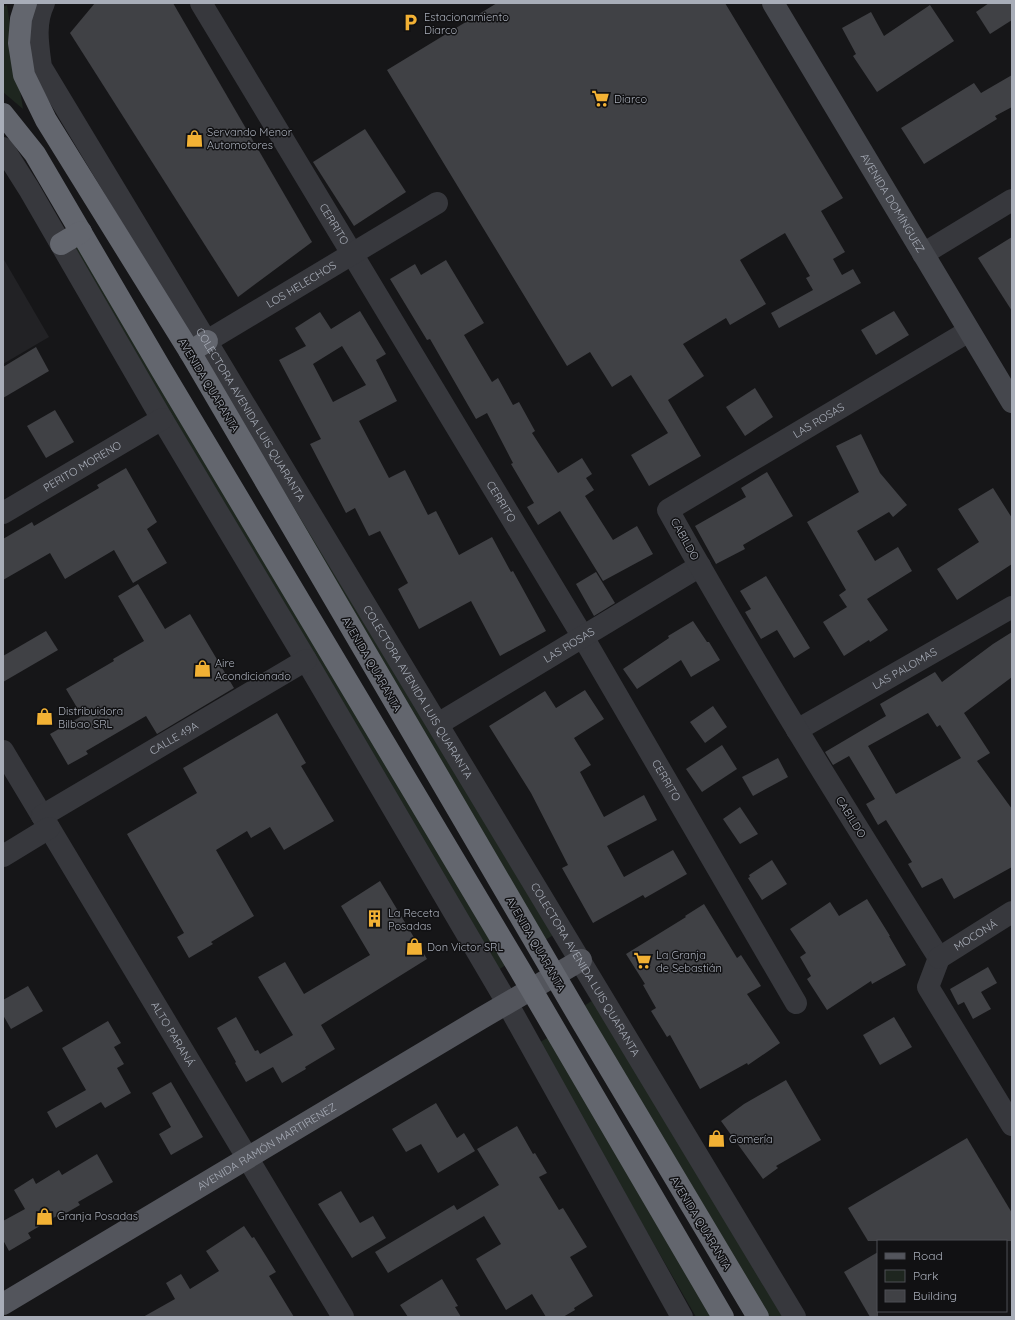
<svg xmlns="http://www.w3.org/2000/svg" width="1015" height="1320" font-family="Quicksand,sans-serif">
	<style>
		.built { fill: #222225 }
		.green { fill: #1e261f }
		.building { fill: #404145; fill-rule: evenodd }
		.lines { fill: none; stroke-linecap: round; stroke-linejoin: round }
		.street { stroke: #37383d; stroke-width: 22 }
		.secondary { stroke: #45474d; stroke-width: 22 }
		.primary { stroke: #53555c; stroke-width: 22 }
		.highway { stroke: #63666e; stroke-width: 22 }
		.labels { text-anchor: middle; stroke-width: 3; stroke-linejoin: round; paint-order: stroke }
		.poi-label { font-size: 11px; fill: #a8adb8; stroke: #111113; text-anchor: start }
		.street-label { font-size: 11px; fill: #a8adb8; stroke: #111113 }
	</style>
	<rect width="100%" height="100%" fill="#161618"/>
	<!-- built -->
	<polygon class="built" points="3,258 49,337 3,364"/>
	<!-- green -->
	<g class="green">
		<polygon points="7,5 23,109 3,92 3,7"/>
		<polygon points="80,242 509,963 495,972 71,247"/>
		<polygon points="223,379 557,933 545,940 215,385"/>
		<polygon points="596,998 787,1317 770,1317 584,1006"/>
		<polygon points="551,1036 713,1317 696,1317 538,1043"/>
	</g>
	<!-- building -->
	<g class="building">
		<polygon points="95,3 173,3 312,242 238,297 70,33"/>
		<polygon points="497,3 725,3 843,198 821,211 845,252 833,259 842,275 853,269 861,283 779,328 771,313 813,290 806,278 810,276 785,233 740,260 766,304 730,325 726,318 683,344 704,376 668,400 701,456 649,486 631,455 668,433 631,375 612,387 590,352 567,366 387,70"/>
		<polygon points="989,3 1012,3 1012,20 990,34 976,12"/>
		<polygon points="930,5 954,41 877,92 853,56 856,54 842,28 871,12 884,36"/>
		<polygon points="1012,75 1012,107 995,116 997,119 924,164 901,128 974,83 981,93"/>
		<polygon points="365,129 406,192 354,226 313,162"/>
		<polygon points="1012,237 1012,311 978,258"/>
		<polygon points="446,260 484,323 464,335 492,382 498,378 513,405 519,402 535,431 532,433 558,473 582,458 592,474 586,478 594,490 585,496 613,540 637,526 653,554 603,581 560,511 538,525 527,507 534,503 511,464 513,463 487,413 476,419 430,339 427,340 390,279 415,264 421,275"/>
		<path d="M360,311L386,354L376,360L397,401L359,421L389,478L405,470L428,515L436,511L459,555L492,537L511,572L513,571L546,631L500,656L471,601L419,629L398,589L408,583L380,531L369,536L355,508L346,513L310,444L321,439L279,360L306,346L295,328L320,312L331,329ZM342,346L366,385L333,402L313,364Z"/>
		<polygon points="894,311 909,335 876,355 861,330"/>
		<polygon points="36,347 49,371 3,398 3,367"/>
		<polygon points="755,388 773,417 745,436 726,407"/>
		<polygon points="55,410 74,442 46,458 27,426"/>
		<polygon points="861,434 880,473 907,505 893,517 889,512 857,531 875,561 898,547 912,571 867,599 888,630 870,642 869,640 844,656 823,622 847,607 839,595 846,590 807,522 859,492 836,446"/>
		<polygon points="126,468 157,522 147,529 167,563 133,583 114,550 65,579 50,553 3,580 3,539 32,522 34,526 99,488 97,485"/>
		<polygon points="767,472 793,516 743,545 745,549 716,564 695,526 746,497 741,488"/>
		<polygon points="993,488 1012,518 1012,564 957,600 937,569 979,542 958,509"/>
		<polygon points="596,572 615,603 594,616 576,584"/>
		<polygon points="766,576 810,648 794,658 777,630 761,639 745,612 751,609 740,591"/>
		<polygon points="138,584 165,629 190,614 234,688 157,734 146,716 86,751 88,754 68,765 50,734 82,716 66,689 114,661 113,659 144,641 118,596"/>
		<polygon points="693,621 707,642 709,642 720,660 691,677 681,660 637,689 623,669 669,638 668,636"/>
		<polygon points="46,631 58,650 3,682 3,656"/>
		<path d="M1012,632V677L964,713L990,753L977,761L1012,809V867L954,899L942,878L922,888L908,864L912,862L886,820L878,825L866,804L875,799L849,756L833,765L825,752L886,716L880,704L935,672L942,682L993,644ZM928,713L937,727L940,725L961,758L896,794L868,746Z"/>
		<polygon points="585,690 604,719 574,738 591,765 580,772 604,817 644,795 657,820 607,846 624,877 673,850 687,874 645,898 643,895 593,923 562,868 568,865 531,793 489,726 545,691 556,708"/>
		<polygon points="713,706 727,727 705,743 690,722"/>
		<polygon points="277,713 306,763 301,766 334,821 284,850 270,827 251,838 247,831 216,850 254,916 211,942 213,944 189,958 177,937 184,933 127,834 197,793 183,768"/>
		<polygon points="722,745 737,769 702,792 686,769"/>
		<polygon points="778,758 788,777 753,796 742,777"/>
		<polygon points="740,807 758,834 740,844 723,819"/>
		<polygon points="772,860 787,884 762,900 748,878 750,877 749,875"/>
		<polygon points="380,881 427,959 321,1025 335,1049 305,1067 306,1069 282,1083 273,1067 246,1082 235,1063 236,1062 217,1028 236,1017 255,1051 258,1050 260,1054 293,1035 258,977 285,962 304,994 370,955 341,906"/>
		<polygon points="867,899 890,936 889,936 906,965 872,984 871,981 827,1010 807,979 811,976 800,957 806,953 790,929 830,902 839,916"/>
		<polygon points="704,904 737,958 741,955 761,986 747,994 780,1043 748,1065 747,1063 700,1089 670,1035 667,1037 651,1011 656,1008 643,985 645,984 626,954 686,917 685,916"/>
		<polygon points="988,967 997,983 981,992 991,1009 973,1019 964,1002 958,1005 950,989"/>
		<polygon points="28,986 43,1011 11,1029 3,1015 3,1000"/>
		<polygon points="894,1017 912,1047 880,1065 863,1035"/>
		<polygon points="108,1021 121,1043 114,1047 124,1064 117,1068 131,1093 105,1108 101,1102 56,1128 47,1112 86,1090 62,1048"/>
		<polygon points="786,1080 821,1140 776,1166 778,1168 763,1179 721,1121 744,1104"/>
		<polygon points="171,1082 203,1137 171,1155 159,1134 171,1127 152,1093"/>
		<polygon points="436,1103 457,1138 464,1133 475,1151 438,1173 421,1144 406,1152 392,1129"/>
		<polygon points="517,1126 533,1154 535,1153 547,1173 539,1177 559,1210 563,1208 587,1247 570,1257 593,1296 574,1308 575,1310 563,1317 546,1317 532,1294 506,1310 476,1259 501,1244 484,1216 388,1273 375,1252 454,1205 457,1210 499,1185 477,1149"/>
		<polygon points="967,1138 1012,1213 1012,1241 868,1241 848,1208"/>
		<polygon points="97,1154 113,1182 78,1202 80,1205 61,1216 60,1214 28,1233 31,1238 9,1251 3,1240 3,1221 25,1209 14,1190 33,1178 36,1184 59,1170 62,1175"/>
		<polygon points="341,1191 360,1223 373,1216 386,1238 352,1258 318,1204"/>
		<polygon points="244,1226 252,1238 254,1237 276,1272 269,1276 294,1317 143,1317 175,1299 166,1283 181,1274 190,1289 219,1271 206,1251"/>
		<polygon points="878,1252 878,1317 870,1317 844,1272"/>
		<polygon points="442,1279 458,1306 455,1307 461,1317 408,1317 400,1305"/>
	</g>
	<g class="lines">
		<!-- street -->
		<g class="street">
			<path id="s1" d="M44,3C34,23 38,45 41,67L795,1317"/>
			<path id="s2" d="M201,3L583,637L796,1003"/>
			<polyline points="3,148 29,189 162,419 306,660 502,994 682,1317"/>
			<polyline points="923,254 1012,200"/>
			<path id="s3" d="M207,341L437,203"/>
			<path id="s4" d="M3,513L162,419"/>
			<path id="s5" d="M438,724L700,566"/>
			<path id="s6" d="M797,730L1012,607"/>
			<path id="s7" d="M3,751L343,1317"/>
			<path id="s8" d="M42,816L306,660"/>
			<polyline points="3,856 49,828"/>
			<path id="s9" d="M939,958C846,810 753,662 668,510L969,331"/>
			<polyline points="939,958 928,987 1012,1125"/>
			<path id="s10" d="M939,958L1012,912"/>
		</g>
		<!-- secondary -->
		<path class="secondary" id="s11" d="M773,3L1012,402"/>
		<!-- primary -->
		<path class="primary" id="s12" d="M3,1304L480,1019L581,960"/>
		<!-- highway -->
		<g class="highway">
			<polyline points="26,3 21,19 19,43 24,75 46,120 190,352 582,1022 758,1317"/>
			<polyline points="3,114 35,154 161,369 520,970 723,1317"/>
			<polyline points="61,244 81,232"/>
			<polyline points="190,352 207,341"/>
		</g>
	</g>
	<!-- icons -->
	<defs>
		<symbol id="parking-bare" viewBox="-9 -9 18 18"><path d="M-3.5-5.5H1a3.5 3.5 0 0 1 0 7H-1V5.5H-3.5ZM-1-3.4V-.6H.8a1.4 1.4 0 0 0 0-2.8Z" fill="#f2b134" stroke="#111113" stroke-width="2.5" paint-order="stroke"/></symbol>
		<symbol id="supermarket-bare" viewBox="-9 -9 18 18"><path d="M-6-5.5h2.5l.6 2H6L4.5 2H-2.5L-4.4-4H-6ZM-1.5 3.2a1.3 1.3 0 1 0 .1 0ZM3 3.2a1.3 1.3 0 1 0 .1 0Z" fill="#f2b134" stroke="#111113" stroke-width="2.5" paint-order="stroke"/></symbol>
		<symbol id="shop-bare" viewBox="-9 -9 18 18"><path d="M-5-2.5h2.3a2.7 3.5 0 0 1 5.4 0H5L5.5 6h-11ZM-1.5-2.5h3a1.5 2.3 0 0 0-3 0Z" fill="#f2b134" stroke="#111113" stroke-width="2.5" paint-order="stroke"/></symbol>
		<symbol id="building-bare" viewBox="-9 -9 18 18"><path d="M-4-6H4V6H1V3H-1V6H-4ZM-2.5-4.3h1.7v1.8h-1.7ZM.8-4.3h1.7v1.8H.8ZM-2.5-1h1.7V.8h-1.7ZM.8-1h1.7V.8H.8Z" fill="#f2b134" stroke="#111113" stroke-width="2.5" paint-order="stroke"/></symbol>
	</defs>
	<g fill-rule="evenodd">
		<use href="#parking-bare" x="398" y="10" width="25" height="25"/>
		<use href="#supermarket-bare" x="588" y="86" width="25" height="25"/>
		<use href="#shop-bare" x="182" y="126" width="25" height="25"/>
		<use href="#shop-bare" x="190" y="656" width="25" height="25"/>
		<use href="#shop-bare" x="32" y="704" width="25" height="25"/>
		<use href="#building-bare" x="362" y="906" width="25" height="25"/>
		<use href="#shop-bare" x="402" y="934" width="25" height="25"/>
		<use href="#supermarket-bare" x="630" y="948" width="25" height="25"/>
		<use href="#shop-bare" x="704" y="1126" width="25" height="25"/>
		<use href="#shop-bare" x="32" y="1204" width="25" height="25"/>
	</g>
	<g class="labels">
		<!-- poi labels -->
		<g class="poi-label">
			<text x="424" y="21">Estacionamiento<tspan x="424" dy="13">Diarco</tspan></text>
			<text x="614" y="103">Diarco</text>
			<text x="207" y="136">Servando Menor<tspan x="207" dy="13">Automotores</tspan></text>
			<text x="215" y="667">Aire<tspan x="215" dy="13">Acondicionado</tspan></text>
			<text x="58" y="715">Distribuidora<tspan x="58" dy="13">Bilbao SRL</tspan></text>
			<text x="388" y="917">La Receta<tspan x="388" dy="13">Posadas</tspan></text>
			<text x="427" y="951">Don Victor SRL</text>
			<text x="656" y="959">La Granja<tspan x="656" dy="13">de Sebastián</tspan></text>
			<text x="729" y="1143">Gomería</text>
			<text x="57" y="1220">Granja Posadas</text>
		</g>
		<!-- street labels -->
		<g class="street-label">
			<text dy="4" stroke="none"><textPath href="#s11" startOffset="233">AVENIDA DOMÍNGUEZ</textPath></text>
			<text dy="4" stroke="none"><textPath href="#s2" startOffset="258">CERRITO</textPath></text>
			<text dy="4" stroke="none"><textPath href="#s3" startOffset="110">LOS HELECHOS</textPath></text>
			<text transform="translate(209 385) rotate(59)" y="4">AVENIDA QUARANTA</text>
			<text dy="4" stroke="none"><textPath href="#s1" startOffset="471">COLECTORA AVENIDA LUIS QUARANTA</textPath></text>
			<text dy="4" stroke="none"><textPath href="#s9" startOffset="699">LAS ROSAS</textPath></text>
			<text dy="4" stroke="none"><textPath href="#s4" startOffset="92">PERITO MORENO</textPath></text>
			<text dy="4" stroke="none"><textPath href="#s2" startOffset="582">CERRITO</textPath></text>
			<text transform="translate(685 539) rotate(61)" y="4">CABILDO</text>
			<text dy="4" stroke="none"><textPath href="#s5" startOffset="153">LAS ROSAS</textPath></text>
			<text transform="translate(372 664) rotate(60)" y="4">AVENIDA QUARANTA</text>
			<text dy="4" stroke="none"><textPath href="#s6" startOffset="124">LAS PALOMAS</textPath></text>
			<text dy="4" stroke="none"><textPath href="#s1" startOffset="795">COLECTORA AVENIDA LUIS QUARANTA</textPath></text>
			<text dy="4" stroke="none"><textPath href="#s8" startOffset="153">CALLE 49A</textPath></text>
			<text dy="4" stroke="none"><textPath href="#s2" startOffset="906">CERRITO</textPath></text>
			<text transform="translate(851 817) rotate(58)" y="4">CABILDO</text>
			<text dy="4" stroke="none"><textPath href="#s10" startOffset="43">MOCONÁ</textPath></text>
			<text transform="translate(536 944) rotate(60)" y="4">AVENIDA QUARANTA</text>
			<text dy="4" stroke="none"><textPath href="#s1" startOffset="1119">COLECTORA AVENIDA LUIS QUARANTA</textPath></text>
			<text dy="4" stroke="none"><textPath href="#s7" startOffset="330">ALTO PARANÁ</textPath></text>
			<text dy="4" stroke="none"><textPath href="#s12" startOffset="307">AVENIDA RAMÓN MARTIRENEZ</textPath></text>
			<text transform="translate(701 1223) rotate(59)" y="4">AVENIDA QUARANTA</text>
		</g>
	</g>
	<!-- border -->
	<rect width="1015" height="1320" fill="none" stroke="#a8adb8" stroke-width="8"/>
	<!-- legend -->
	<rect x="877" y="1240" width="130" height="72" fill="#111113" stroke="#4d4f55"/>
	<rect x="885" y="1253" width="20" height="6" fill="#53555c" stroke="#4d4f55"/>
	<text x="913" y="1260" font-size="12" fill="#a8adb8">Road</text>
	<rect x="885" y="1270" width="20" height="12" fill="#1e261f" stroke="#4d4f55"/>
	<text x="913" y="1280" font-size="12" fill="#a8adb8">Park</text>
	<rect x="885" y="1290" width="20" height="12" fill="#404145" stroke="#4d4f55"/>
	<text x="913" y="1300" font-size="12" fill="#a8adb8">Building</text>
</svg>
